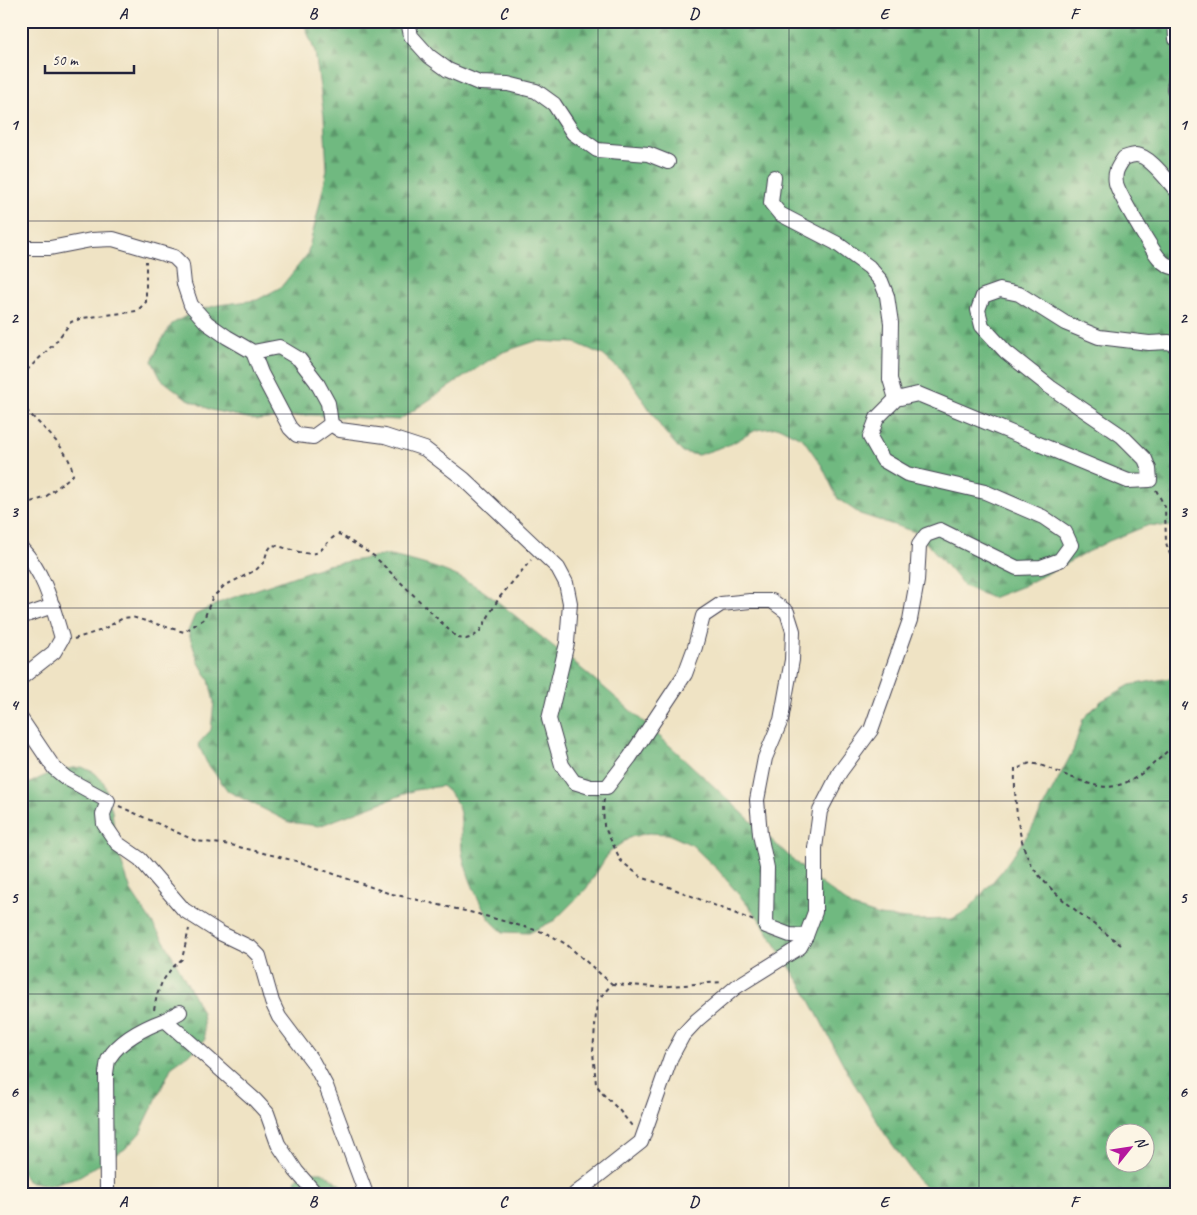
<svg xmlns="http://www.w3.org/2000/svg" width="1197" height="1215" font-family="Caveat,sans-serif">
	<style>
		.forest { fill: url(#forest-firs); stroke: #486e5e; fill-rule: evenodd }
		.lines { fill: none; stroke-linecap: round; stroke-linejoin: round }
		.minor-casing { stroke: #413f50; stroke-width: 16 }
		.path { stroke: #413f50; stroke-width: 2; stroke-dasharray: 4 4; stroke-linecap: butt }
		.minor { stroke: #fff; stroke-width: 14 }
		.grid { fill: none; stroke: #22223b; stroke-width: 1; stroke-opacity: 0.55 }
		.neatline { fill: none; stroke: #22223b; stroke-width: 2 }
		.grid-label { font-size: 16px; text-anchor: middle; font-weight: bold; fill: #22223b }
	</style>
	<defs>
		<pattern id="forest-firs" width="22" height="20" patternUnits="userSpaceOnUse" patternTransform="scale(1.25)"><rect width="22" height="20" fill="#6fb980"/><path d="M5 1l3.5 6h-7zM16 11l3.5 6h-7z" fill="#5b966a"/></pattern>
	</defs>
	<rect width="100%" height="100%" fill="#fcf5e5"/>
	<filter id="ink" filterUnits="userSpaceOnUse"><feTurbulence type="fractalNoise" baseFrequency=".02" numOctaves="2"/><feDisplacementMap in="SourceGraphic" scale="10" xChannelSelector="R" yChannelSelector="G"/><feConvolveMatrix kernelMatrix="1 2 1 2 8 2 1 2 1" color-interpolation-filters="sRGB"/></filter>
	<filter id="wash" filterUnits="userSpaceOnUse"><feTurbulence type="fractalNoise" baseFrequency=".0096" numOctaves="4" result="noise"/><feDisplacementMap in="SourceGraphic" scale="20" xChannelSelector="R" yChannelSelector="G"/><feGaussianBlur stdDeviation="1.12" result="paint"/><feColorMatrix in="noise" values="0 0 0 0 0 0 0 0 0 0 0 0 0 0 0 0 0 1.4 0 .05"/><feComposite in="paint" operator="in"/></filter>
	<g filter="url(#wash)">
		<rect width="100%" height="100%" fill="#efe3c4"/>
		<!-- forest -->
		<g class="forest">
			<polygon points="303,21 1176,21 1176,527 1149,525 1109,541 1023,586 992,598 964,586 934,551 915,532 860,514 838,499 822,466 803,439 779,427 756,430 731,444 698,455 682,452 663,430 628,377 603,355 576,343 536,341 500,353 399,420 310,415 257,420 211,410 186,398 161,379 152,361 160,343 172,324 193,312 218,305 257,300 281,287 307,255 317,216 327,170 324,116 315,52"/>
			<path d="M387,555C413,561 439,567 463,579C491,593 514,616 539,635C635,708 721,795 811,876L852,907L880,916L917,920L952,919L968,910L1001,872L1031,830L1073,751L1083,719L1101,701L1130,685L1176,677V796L1174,809L1176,811V1194H934L918,1180L885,1134L849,1075L804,989L760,920L719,871L692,845L668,834L648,833L631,837L610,851L586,889L555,920L529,933L503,932C498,928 493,923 489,918C480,905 468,877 464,861C456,832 471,808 442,786L415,790L319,826L289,822L228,791L207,763L198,744L211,730L214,702L209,680L198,661L188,631L195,615L223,601L327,565ZM1114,1132H1144V1162H1114Z"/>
			<path d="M82,767L95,773L104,783L112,811L116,846L131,891L166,944L194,996L202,1013L205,1039L199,1047L172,1066L140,1133L125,1149L78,1177L49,1185L27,1181L21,1171V788C42,776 57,769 82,767Z"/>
			<polygon points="307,1172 322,1172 356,1194 292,1194 296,1179"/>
		</g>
	</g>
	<g filter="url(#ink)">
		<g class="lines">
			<defs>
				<g id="minor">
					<polyline points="408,21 411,36 429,56 448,70 479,83 508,84 536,91 554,104 573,133 597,150 648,154 668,162"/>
					<polyline points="1175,21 1176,39"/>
					<polyline points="1176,76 1174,89 1176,93"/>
					<polyline points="774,177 771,203 780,214 836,243 869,267 881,281 887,296 891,323 890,379 896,399"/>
					<path d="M1176,190C1167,180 1149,155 1136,155C1132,155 1127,157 1124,158C1118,167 1114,172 1116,183C1118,193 1152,250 1159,258C1163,263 1170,267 1176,268"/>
					<polyline points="21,248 50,248 91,240 113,239 174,257 182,265 184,284 191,305 207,323 227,337 253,352 279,347 299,359 316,381 328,403 331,424 340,430 385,436 425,449 464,479 558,568 566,583 570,603 567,643 549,719 562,765 574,782 590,787 607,787 630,757 685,674 695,647 703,616 721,604 750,601 772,601 787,612 793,631 792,660 781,720 765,758 757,800 760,834 767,868 766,926 790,935 806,936"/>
					<polyline points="253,352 261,373 290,428 297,435 313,437 331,424"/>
					<path d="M21,548C45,574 52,605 62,638L54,652L21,678"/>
					<polyline points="21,617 53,606"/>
					<polyline points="21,719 54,768 66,778 108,801 103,814 104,824 117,843 140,859 184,910 220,933 251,948 259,956 272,1002 279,1017 313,1062 326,1086 366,1194"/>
					<polyline points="165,1020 180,1012"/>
					<path d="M107,1194L106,1073C107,1069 107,1062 109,1058C120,1040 146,1027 165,1020L255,1100L267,1113L278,1144L296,1171L316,1194"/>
					<polyline points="575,1194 641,1142 671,1057 683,1035 697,1020 736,987 800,947 806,936 815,912 815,848 820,811 840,772 871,730 910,620 917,581 919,545 926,535 940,530 1017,568 1041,567 1060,560 1071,545 1065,532 1043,517 985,492 907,474 883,460 870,437 877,418 896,399 918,394 1128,481 1150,480 1149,469 1145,459 1122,436 1050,387 1006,352 982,326 978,310 983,296 1000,290 1019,294 1065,323 1099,337 1149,343 1169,342 1176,346"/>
				</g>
			</defs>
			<!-- minor casing -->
			<use href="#minor" class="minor-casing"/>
			<!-- path -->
			<g class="path">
				<polyline points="21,376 55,343 71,322 83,318 137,311 146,302 146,261"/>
				<path d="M21,404C37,424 71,448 73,475L44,498L21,505"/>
				<polyline points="1156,490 1165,507 1166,543 1176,571"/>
				<path d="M74,639L102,630L123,618L132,617L184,632L204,619L212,598L224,586L256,570L264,562L267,552L272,545C283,546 309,558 318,552C327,546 328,539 339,534L374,556L457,638L466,639L473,637L480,631L499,598L531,560"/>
				<polyline points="604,799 603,806 604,826 621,861 641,877 664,885 754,921"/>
				<polyline points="119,806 196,841 231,845 300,862 388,893 478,914 546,933 566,944 612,984 597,1001 593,1052 596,1084 602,1093 619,1110 632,1126"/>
				<path d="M1121,945C1093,923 1054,897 1034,869C1017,844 1014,797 1015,768H1019L1030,763L1040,765C1057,771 1080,782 1098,786C1130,792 1155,762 1176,743"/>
				<polyline points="612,984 657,987 722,982"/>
				<polyline points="154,1010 157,995 162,982 171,969 182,959 189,929"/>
			</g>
			<!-- minor -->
			<use href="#minor" class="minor"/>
		</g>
	</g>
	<!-- grid -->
	<path class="grid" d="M218,21V1194M408,21V1194M598,21V1194M789,21V1194M979,21V1194M21,221H1176M21,414H1176M21,608H1176M21,801H1176M21,994H1176"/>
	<!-- margin -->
	<rect width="1197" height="1215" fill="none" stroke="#fcf5e5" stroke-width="55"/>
	<!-- north arrow -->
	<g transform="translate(1130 1148) rotate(60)"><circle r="24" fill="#fcf5e5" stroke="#a5a1a1"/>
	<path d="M0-4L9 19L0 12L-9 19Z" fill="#b5179e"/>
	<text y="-8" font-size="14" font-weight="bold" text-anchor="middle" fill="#22223b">N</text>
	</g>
	<!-- scale -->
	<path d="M45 65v8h89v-8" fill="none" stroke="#22223b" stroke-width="2.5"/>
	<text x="52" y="65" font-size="15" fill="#22223b" stroke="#fcf5e5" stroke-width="4" paint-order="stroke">50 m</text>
	<rect x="28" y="28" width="1142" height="1160" class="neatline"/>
	<g class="grid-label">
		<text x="123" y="19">A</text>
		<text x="313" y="19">B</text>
		<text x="503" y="19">C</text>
		<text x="694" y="19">D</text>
		<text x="884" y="19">E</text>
		<text x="1074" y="19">F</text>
		<text x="14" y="130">1</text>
		<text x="1183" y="130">1</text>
		<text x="14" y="323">2</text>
		<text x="1183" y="323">2</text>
		<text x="14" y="517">3</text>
		<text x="1183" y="517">3</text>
		<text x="14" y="710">4</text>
		<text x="1183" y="710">4</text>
		<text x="14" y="903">5</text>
		<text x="1183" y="903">5</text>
		<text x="14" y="1097">6</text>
		<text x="1183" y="1097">6</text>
		<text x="123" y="1207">A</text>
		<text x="313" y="1207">B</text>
		<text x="503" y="1207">C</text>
		<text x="694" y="1207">D</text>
		<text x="884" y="1207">E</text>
		<text x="1074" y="1207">F</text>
	</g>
</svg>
